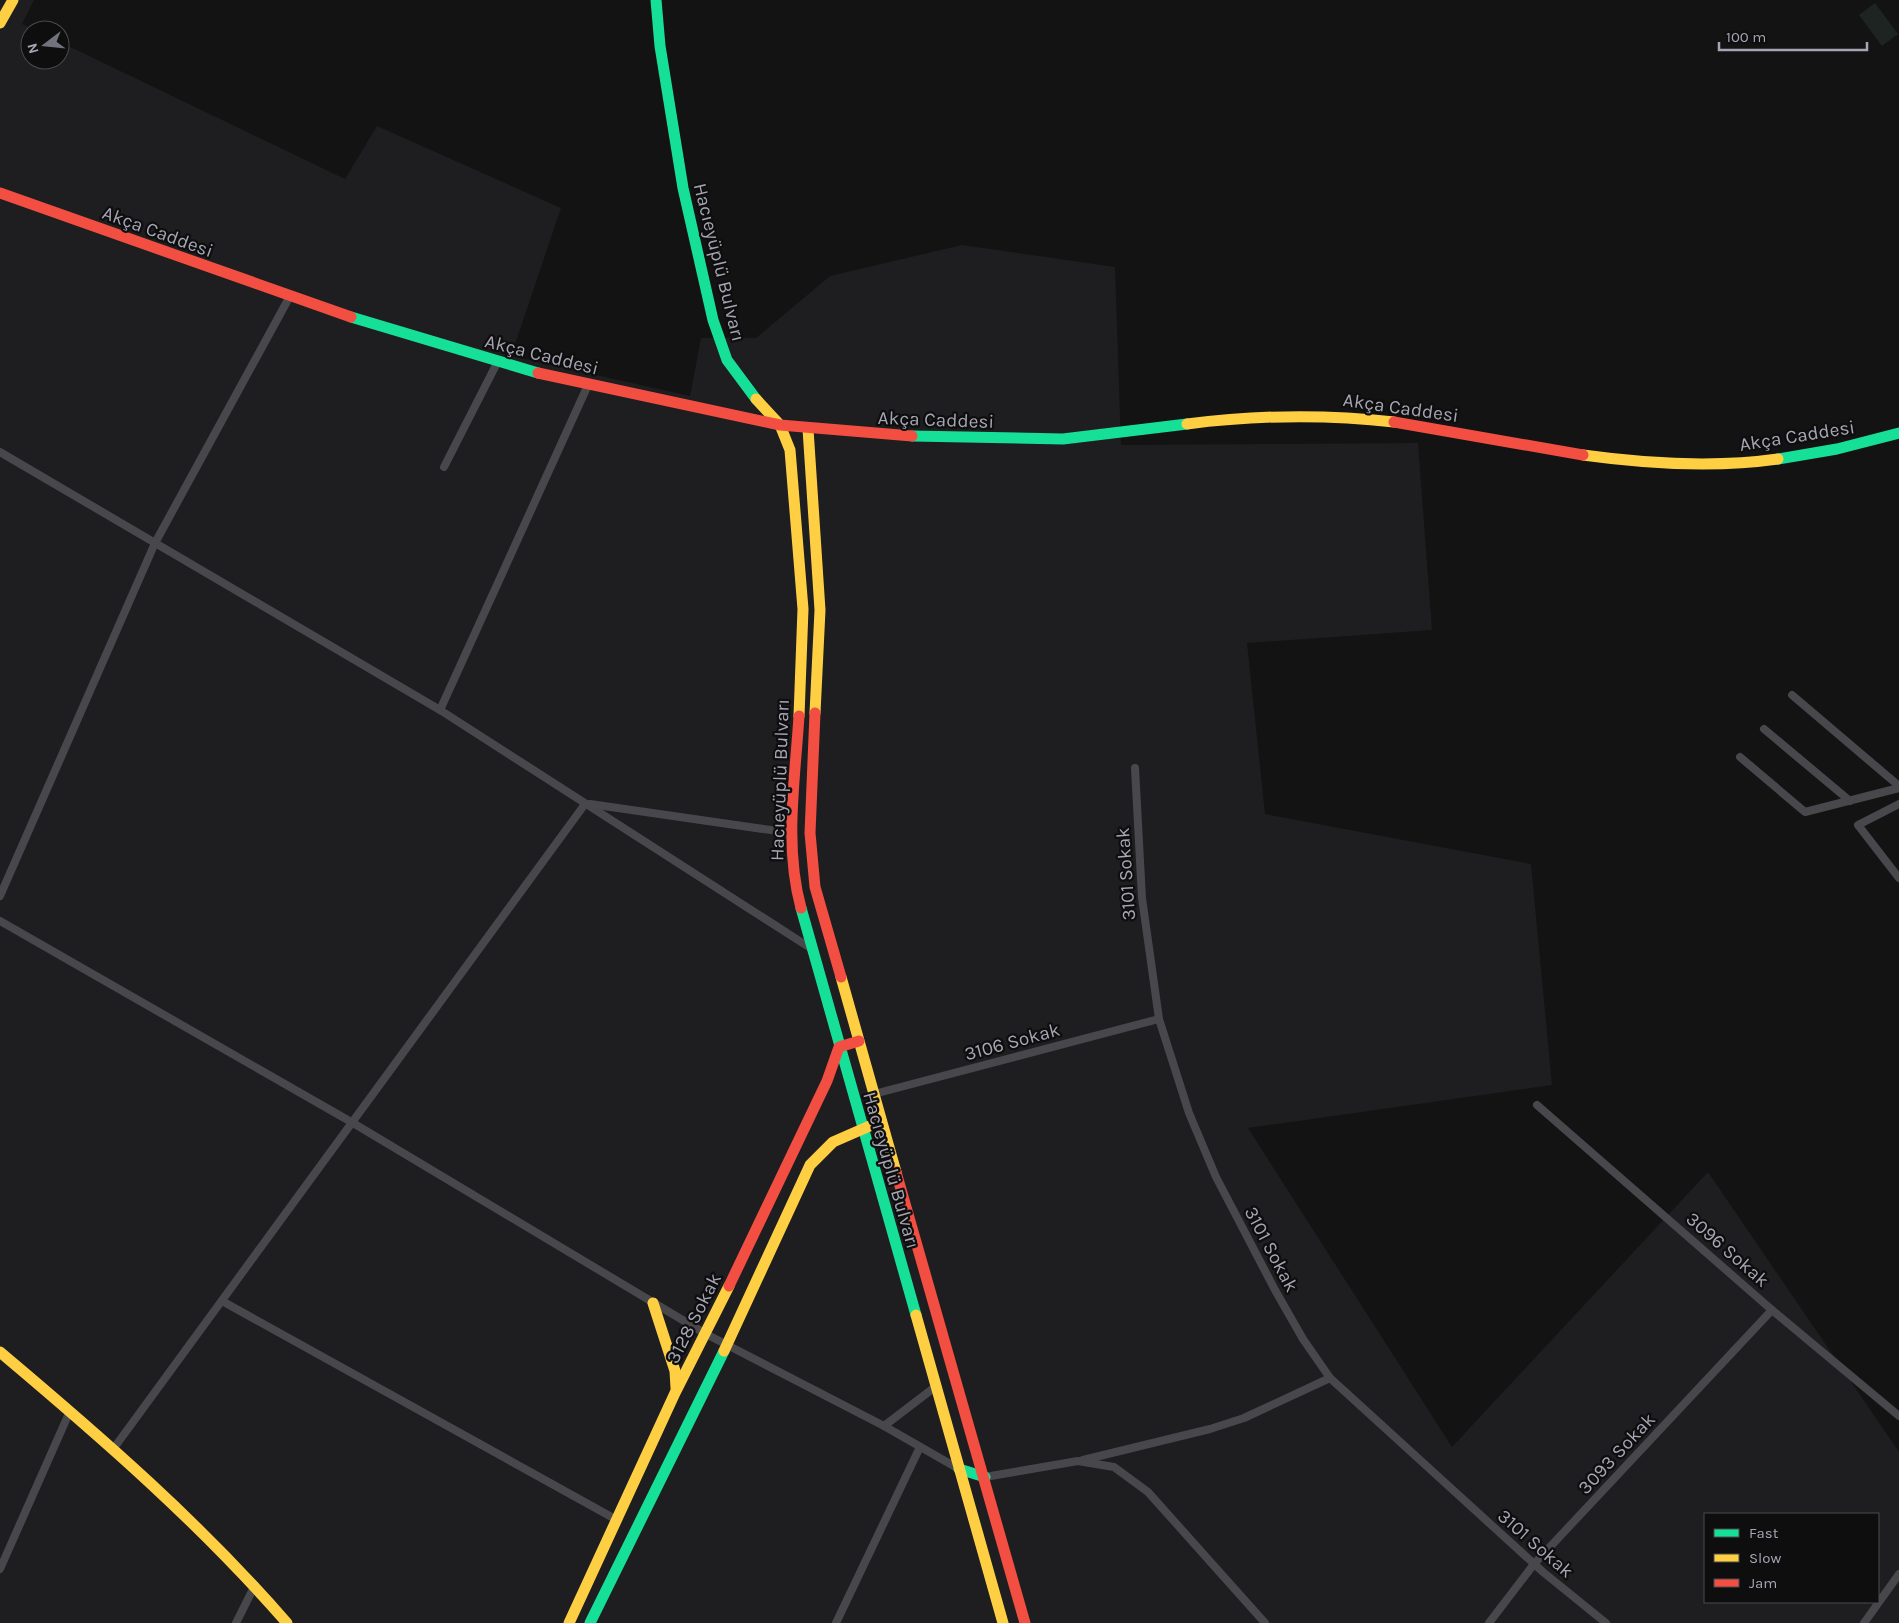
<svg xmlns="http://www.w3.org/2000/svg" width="1899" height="1623" font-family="Karla,sans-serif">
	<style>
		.built { fill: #1e1d1f; fill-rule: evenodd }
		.green { fill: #1d2421 }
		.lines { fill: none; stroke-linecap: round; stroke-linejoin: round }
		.street { stroke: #48484c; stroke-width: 8 }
		.fast { stroke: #16e098; stroke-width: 11 }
		.slow { stroke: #ffcf43; stroke-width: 11 }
		.jam { stroke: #f24e42; stroke-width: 11 }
		.labels { text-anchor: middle; stroke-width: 4.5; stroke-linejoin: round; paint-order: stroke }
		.street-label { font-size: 19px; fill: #a5a5b4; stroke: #0e0e0f }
	</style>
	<rect width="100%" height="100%" fill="#131314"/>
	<!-- built -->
	<path class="built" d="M0,0H34L22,24L35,30H30V60H60V42L345,179L377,126L561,208L511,356L690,396L701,338H756L830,276L962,245L1115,267L1121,445L1418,443L1432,630L1247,643L1265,814L1531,864L1552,1085L1248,1128L1452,1447L1708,1172L1899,1452V1623H0ZM1705,1514H1878V1602H1705Z"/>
	<!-- green -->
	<polygon class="green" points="1875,3 1898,34 1882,46 1859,15"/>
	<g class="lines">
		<!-- street -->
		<g class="street">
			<polyline points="0,452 440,710 812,949"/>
			<polyline points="444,467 497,363"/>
			<polyline points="1792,695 1899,786"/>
			<polyline points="440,710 588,385"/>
			<polyline points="1764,729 1850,801"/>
			<polyline points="1740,757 1805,812 1899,788"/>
			<polyline points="1135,768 1142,898 1159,1019 1189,1113 1216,1177 1275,1290 1303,1339 1330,1378 1543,1572 1606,1623"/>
			<polyline points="590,804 791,833"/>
			<polyline points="1899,804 1858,825 1899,878"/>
			<polyline points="0,896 155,543 290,296"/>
			<polyline points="0,921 353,1123 706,1334 884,1426 959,1469"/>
			<polyline points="874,1094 1159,1019"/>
			<polyline points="1537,1105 1772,1310 1899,1416"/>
			<polyline points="222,1301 617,1520"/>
			<polyline points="884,1426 935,1387"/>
			<polyline points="114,1448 585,804"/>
			<polyline points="1083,1460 1210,1429 1244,1418 1330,1378"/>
			<polyline points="985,1477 1078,1461 1114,1467 1148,1492 1265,1623"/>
			<polyline points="0,1569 70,1411"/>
			<polyline points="236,1623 255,1585"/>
			<polyline points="836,1623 920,1447"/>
			<polyline points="1489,1623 1534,1564 1772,1310"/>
			<polyline points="1864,1623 1899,1574"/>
		</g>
		<!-- fast -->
		<g class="fast">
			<polyline points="656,0 660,46 683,188 713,320 727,360 756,399"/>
			<polyline points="351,317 538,373"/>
			<polyline points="912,436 1063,439 1187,424"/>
			<polyline points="1778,459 1837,449 1899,433"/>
			<polyline points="801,908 916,1315"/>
			<polyline points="959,1469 985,1477"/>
			<polyline points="590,1623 724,1351"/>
		</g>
		<!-- slow -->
		<g class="slow">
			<polyline points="0,23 13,0"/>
			<polyline points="756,399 780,425 790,450 803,609 799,716"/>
			<path d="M1187,424C1257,415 1324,414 1394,422"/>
			<polyline points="808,429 820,610 815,713"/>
			<path d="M1583,455C1648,464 1714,468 1778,459"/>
			<polyline points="841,977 896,1172"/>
			<polyline points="653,1303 675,1371 676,1388"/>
			<polyline points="916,1315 1003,1623"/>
			<polyline points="724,1351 810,1165 833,1142 881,1121"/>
			<path d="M0,1352C101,1437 200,1523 287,1623"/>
			<polyline points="569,1623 675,1393 729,1286"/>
		</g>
		<!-- jam -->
		<g class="jam">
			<polyline points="0,193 351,317"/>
			<polyline points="538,373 780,425 912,436"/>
			<polyline points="1394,422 1583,455"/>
			<polyline points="815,713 810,833 815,887 841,977"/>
			<path d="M799,716C795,780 784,846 801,908"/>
			<polyline points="896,1172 1025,1623"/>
			<polyline points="729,1286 827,1081 839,1047 859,1041"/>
		</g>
	</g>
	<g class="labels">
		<!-- street labels -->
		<g class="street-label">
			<text transform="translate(158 231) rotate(20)" y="7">Akça Caddesi</text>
			<text transform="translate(720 262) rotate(76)" y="7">Hacıeyüplü Bulvarı</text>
			<text transform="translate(542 354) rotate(14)" y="7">Akça Caddesi</text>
			<text transform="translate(1401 407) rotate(8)" y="7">Akça Caddesi</text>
			<text transform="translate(936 419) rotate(2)" y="7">Akça Caddesi</text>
			<text transform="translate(1797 435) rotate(-9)" y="7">Akça Caddesi</text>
			<text transform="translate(779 780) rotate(-88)" y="7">Hacıeyüplü Bulvarı</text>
			<text transform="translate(1125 874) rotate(-94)" y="7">3101 Sokak</text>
			<text transform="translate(1012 1041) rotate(-15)" y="7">3106 Sokak</text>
			<text transform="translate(892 1170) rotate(74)" y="7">Hacıeyüplü Bulvarı</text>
			<text transform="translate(1272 1249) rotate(62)" y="7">3101 Sokak</text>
			<text transform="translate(1728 1249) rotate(41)" y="7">3096 Sokak</text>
			<text transform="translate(693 1318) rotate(-63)" y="7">3128 Sokak</text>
			<text transform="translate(1616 1453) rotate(-47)" y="7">3093 Sokak</text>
			<text transform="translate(1536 1543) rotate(41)" y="7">3101 Sokak</text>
		</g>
	</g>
	<!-- legend -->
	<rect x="1704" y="1513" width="175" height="90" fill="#0e0e0f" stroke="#4a4a51"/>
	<rect x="1714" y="1529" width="25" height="8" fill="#16e098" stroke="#4a4a51"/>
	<text x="1749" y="1538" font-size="15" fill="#a5a5b4">Fast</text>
	<rect x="1714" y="1554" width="25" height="8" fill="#ffcf43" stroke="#4a4a51"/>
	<text x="1749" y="1563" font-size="15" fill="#a5a5b4">Slow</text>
	<rect x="1714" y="1579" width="25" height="8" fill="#f24e42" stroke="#4a4a51"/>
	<text x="1749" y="1588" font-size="15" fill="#a5a5b4">Jam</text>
	<!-- north arrow -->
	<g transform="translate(45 45) rotate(254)"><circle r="24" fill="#0e0e0f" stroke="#4a4a51"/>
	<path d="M0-4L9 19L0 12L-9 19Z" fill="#72727c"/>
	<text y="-8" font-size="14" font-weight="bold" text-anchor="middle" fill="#a5a5b4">N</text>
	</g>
	<!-- scale -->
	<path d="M1719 42v8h148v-8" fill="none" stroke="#a5a5b4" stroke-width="2.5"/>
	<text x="1726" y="42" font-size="15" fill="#a5a5b4" stroke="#0e0e0f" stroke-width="4" paint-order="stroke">100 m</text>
</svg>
